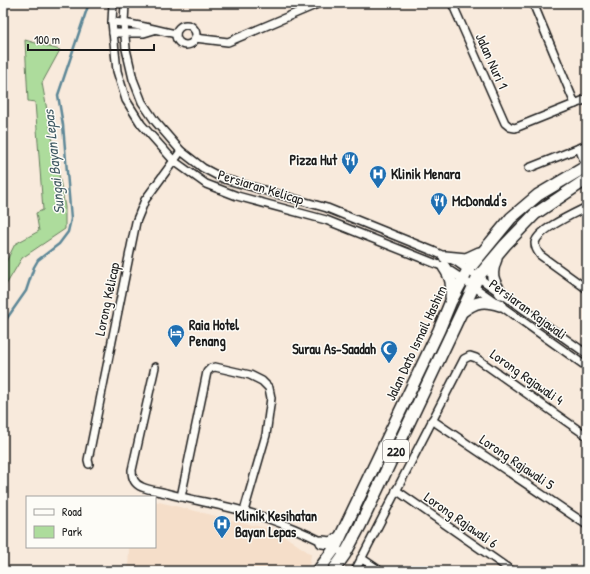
<svg xmlns="http://www.w3.org/2000/svg" width="590" height="574" font-family="'Patrick Hand',sans-serif">
	<style>
		.built { fill: #f5dec9 }
		.green { fill: #addc9c; stroke: #647c5c }
		.lines { fill: none; stroke-linecap: round; stroke-linejoin: round }
		.stream { stroke: #5d8797; stroke-width: 2.5 }
		.minor-casing { stroke: #1c1c1c; stroke-width: 10 }
		.primary-casing { stroke: #1c1c1c; stroke-width: 14 }
		.minor { stroke: #fdfcf7; stroke-width: 7 }
		.primary { stroke: #fdfcf7; stroke-width: 11 }
		.labels { text-anchor: middle; stroke-width: 3; stroke-linejoin: round; paint-order: stroke }
		.shield { fill: #fdfcf7; stroke: #605f5e; stroke-width: 1 }
		.shield-label { font-size: 13px; font-weight: bold; fill: #1c1c1c }
		.street-label { font-size: 14px; fill: #1c1c1c; stroke: #fdfcf7 }
		.poi-label { font-size: 14px; font-weight: bold; fill: #1c1c1c; stroke: #fdfcf7; text-anchor: start }
		.water-label { font-size: 15px; font-style: italic; fill: #425b64; stroke: #fdfcf7 }
	</style>
	<rect width="100%" height="100%" fill="#f8eadc"/>
	<filter id="ink" filterUnits="userSpaceOnUse"><feTurbulence type="fractalNoise" baseFrequency=".025" numOctaves="2"/><feDisplacementMap in="SourceGraphic" scale="8" xChannelSelector="R" yChannelSelector="G"/><feConvolveMatrix kernelMatrix="1 2 1 2 8 2 1 2 1" color-interpolation-filters="sRGB"/></filter>
	<g filter="url(#ink)">
		<!-- built -->
		<polygon class="built" points="155,501 277,531 311,554 310,563 304,571 128,571 129,547 155,547"/>
		<!-- green -->
		<polygon class="green" points="25,40 60,50 42,83 65,207 65,229 22,258 3,290 3,268 15,244 39,231 36,213 43,210 35,102 28,101"/>
		<g class="lines">
			<!-- stream -->
			<polyline class="stream" points="3,324 26,291 34,267 38,260 59,244 68,232 71,219 63,125 58,95 89,3"/>
			<defs>
				<g id="minor">
					<polyline points="113,3 112,22 117,71 126,100 141,124 174,161 206,184 237,196 326,220 444,267 473,286 587,367"/>
					<polyline points="125,3 124,23 126,49 133,79 142,102 155,121 181,151 203,168 224,179 327,208 433,251 455,261 587,354"/>
					<polyline points="452,3 505,123 510,127 515,128 587,99"/>
					<polyline points="533,3 575,104"/>
					<path d="M112,22C135,23 155,30 176,34"/>
					<circle cx="186" cy="35" r="10"/>
					<polyline points="113,33 144,33 154,30"/>
					<polyline points="195,38 228,42 320,3"/>
					<polyline points="579,148 586,166"/>
					<polyline points="529,168 587,145"/>
					<path d="M587,207C575,213 537,230 535,243C535,248 537,251 540,255L587,289"/>
					<path d="M155,367L132,470C132,478 134,484 142,487C149,490 158,491 166,493C191,500 218,504 243,511C274,519 317,537 345,554"/>
					<polyline points="432,420 587,525"/>
					<polyline points="89,464 88,460 136,222 145,200 181,151"/>
					<polyline points="396,490 512,571"/>
					<polyline points="181,497 207,372 211,368 215,367 250,375 262,381 269,388 271,398 266,435 244,511"/>
					<polyline points="361,558 380,571"/>
					<polyline points="355,571 464,359 470,356 476,358 587,436"/>
				</g>
				<g id="primary">
					<polyline points="445,257 466,259 479,253"/>
					<path d="M496,259C490,274 492,280 501,293"/>
					<path d="M444,267C451,277 453,285 451,297"/>
					<path d="M463,311C476,301 484,300 500,305"/>
					<polyline points="322,542 332,543 340,537"/>
					<polyline points="318,571 335,548 439,330 451,301 468,270 511,218 538,195 587,166"/>
					<polyline points="333,571 345,554 360,526 478,277 505,245 535,214 587,179"/>
				</g>
			</defs>
			<!-- minor casing -->
			<use href="#minor" class="minor-casing"/>
			<!-- primary casing -->
			<use href="#primary" class="primary-casing"/>
			<!-- minor -->
			<use href="#minor" class="minor"/>
			<!-- primary -->
			<use href="#primary" class="primary"/>
		</g>
	</g>
	<!-- icons -->
	<defs>
		<symbol id="restaurant-pin" viewBox="-11 -11 22 30"><path d="M0 17L-7.5 6A9.5 9.5 0 1 1 7.5 6Z" fill="#1f6fb2" stroke="#fdfcf7"/><path d="M-5-6h1v4h1v-4h1v4h1v-4h1v5L-1.5 .5V6h-2V.5L-5-1ZM5-6V6H3V1.5H1.5Q1.5-4 5-6Z" fill="#fff"/></symbol>
		<symbol id="hospital-pin" viewBox="-11 -11 22 30"><path d="M0 17L-7.5 6A9.5 9.5 0 1 1 7.5 6Z" fill="#1f6fb2" stroke="#fdfcf7"/><path d="M-5-5h3v3.5h4V-5h3V5h-3V1.5h-4V5h-3Z" fill="#fff"/></symbol>
		<symbol id="hotel-pin" viewBox="-11 -11 22 30"><path d="M0 17L-7.5 6A9.5 9.5 0 1 1 7.5 6Z" fill="#1f6fb2" stroke="#fdfcf7"/><path d="M-6-4.5h1.5V1H6V5H4.5V3h-9V5H-6ZM-4 0a1.8 1.8 0 1 1 3.6 0ZM.5 0V-2.5h3Q6-2.5 6 0Z" fill="#fff"/></symbol>
		<symbol id="mosque-pin" viewBox="-11 -11 22 30"><path d="M0 17L-7.5 6A9.5 9.5 0 1 1 7.5 6Z" fill="#1f6fb2" stroke="#fdfcf7"/><path d="M3.5-4.9A6 6 0 1 0 3.5 4.9A5 5 0 1 1 3.5-4.9Z" fill="#fff"/></symbol>
	</defs>
	<g fill-rule="evenodd">
		<use href="#restaurant-pin" x="340" y="150" width="20" height="27"/>
		<use href="#hospital-pin" x="368" y="164" width="20" height="27"/>
		<use href="#restaurant-pin" x="429" y="191" width="20" height="27"/>
		<use href="#hotel-pin" x="166" y="323" width="20" height="27"/>
		<use href="#mosque-pin" x="379" y="339" width="20" height="27"/>
		<use href="#hospital-pin" x="212" y="514" width="20" height="27"/>
	</g>
	<g class="labels">
		<!-- shield labels -->
		<rect class="shield" x="383" y="440" width="26" height="22" rx="3"/>
		<g class="shield-label">
			<text x="396" y="456">220</text>
		</g>
		<!-- street labels -->
		<g class="street-label">
			<text transform="translate(492 61) rotate(66)" y="5">Jalan Nuri 1</text>
			<text transform="translate(261 187) rotate(17)" y="5">Persiaran Kelicap</text>
			<text transform="translate(107 299) rotate(-78)" y="5">Lorong Kelicap</text>
			<text transform="translate(528 309) rotate(36)" y="5">Persiaran Rajawali</text>
			<text transform="translate(416 343) rotate(-65)" y="5">Jalan Dato Ismail Hashim</text>
			<text transform="translate(527 377) rotate(35)" y="5">Lorong Rajawali 4</text>
			<text transform="translate(517 462) rotate(34)" y="5">Lorong Rajawali 5</text>
			<text transform="translate(461 520) rotate(35)" y="5">Lorong Rajawali 6</text>
		</g>
		<!-- poi labels -->
		<g class="poi-label">
			<text x="337" y="165" text-anchor="end">Pizza Hut</text>
			<text x="391" y="179">Klinik Menara</text>
			<text x="452" y="206">McDonald's</text>
			<text x="189" y="330">Raia Hotel<tspan x="189" dy="16">Penang</tspan></text>
			<text x="376" y="354" text-anchor="end">Surau As-Saadah</text>
			<text x="235" y="521">Klinik Kesihatan<tspan x="235" dy="16">Bayan Lepas</tspan></text>
		</g>
		<!-- water labels -->
		<g class="water-label">
			<text transform="translate(54 162) rotate(-96)" y="5">Sungai Bayan Lepas</text>
		</g>
	</g>
	<!-- margin -->
	<rect width="590" height="574" fill="none" stroke="#fdfcf7" stroke-width="16"/>
	<rect x="8" y="8" width="574" height="558" fill="none" stroke="#1c1c1c" stroke-width="1.5" filter="url(#ink)"/>
	<!-- legend -->
	<rect x="26" y="496" width="130" height="52" fill="#fdfcf7" stroke="#a3a29f"/>
	<rect x="34" y="509" width="20" height="6" fill="#fdfcf7" stroke="#a3a29f"/>
	<text x="62" y="516" font-size="12" fill="#1c1c1c">Road</text>
	<rect x="34" y="526" width="20" height="12" fill="#addc9c" stroke="#a3a29f"/>
	<text x="62" y="536" font-size="12" fill="#1c1c1c">Park</text>
	<!-- scale -->
	<path d="M28 44v6h126v-6" fill="none" stroke="#1c1c1c" stroke-width="2"/>
	<text x="34" y="44" font-size="12" fill="#1c1c1c" stroke="#fdfcf7" stroke-width="3" paint-order="stroke">100 m</text>
</svg>
